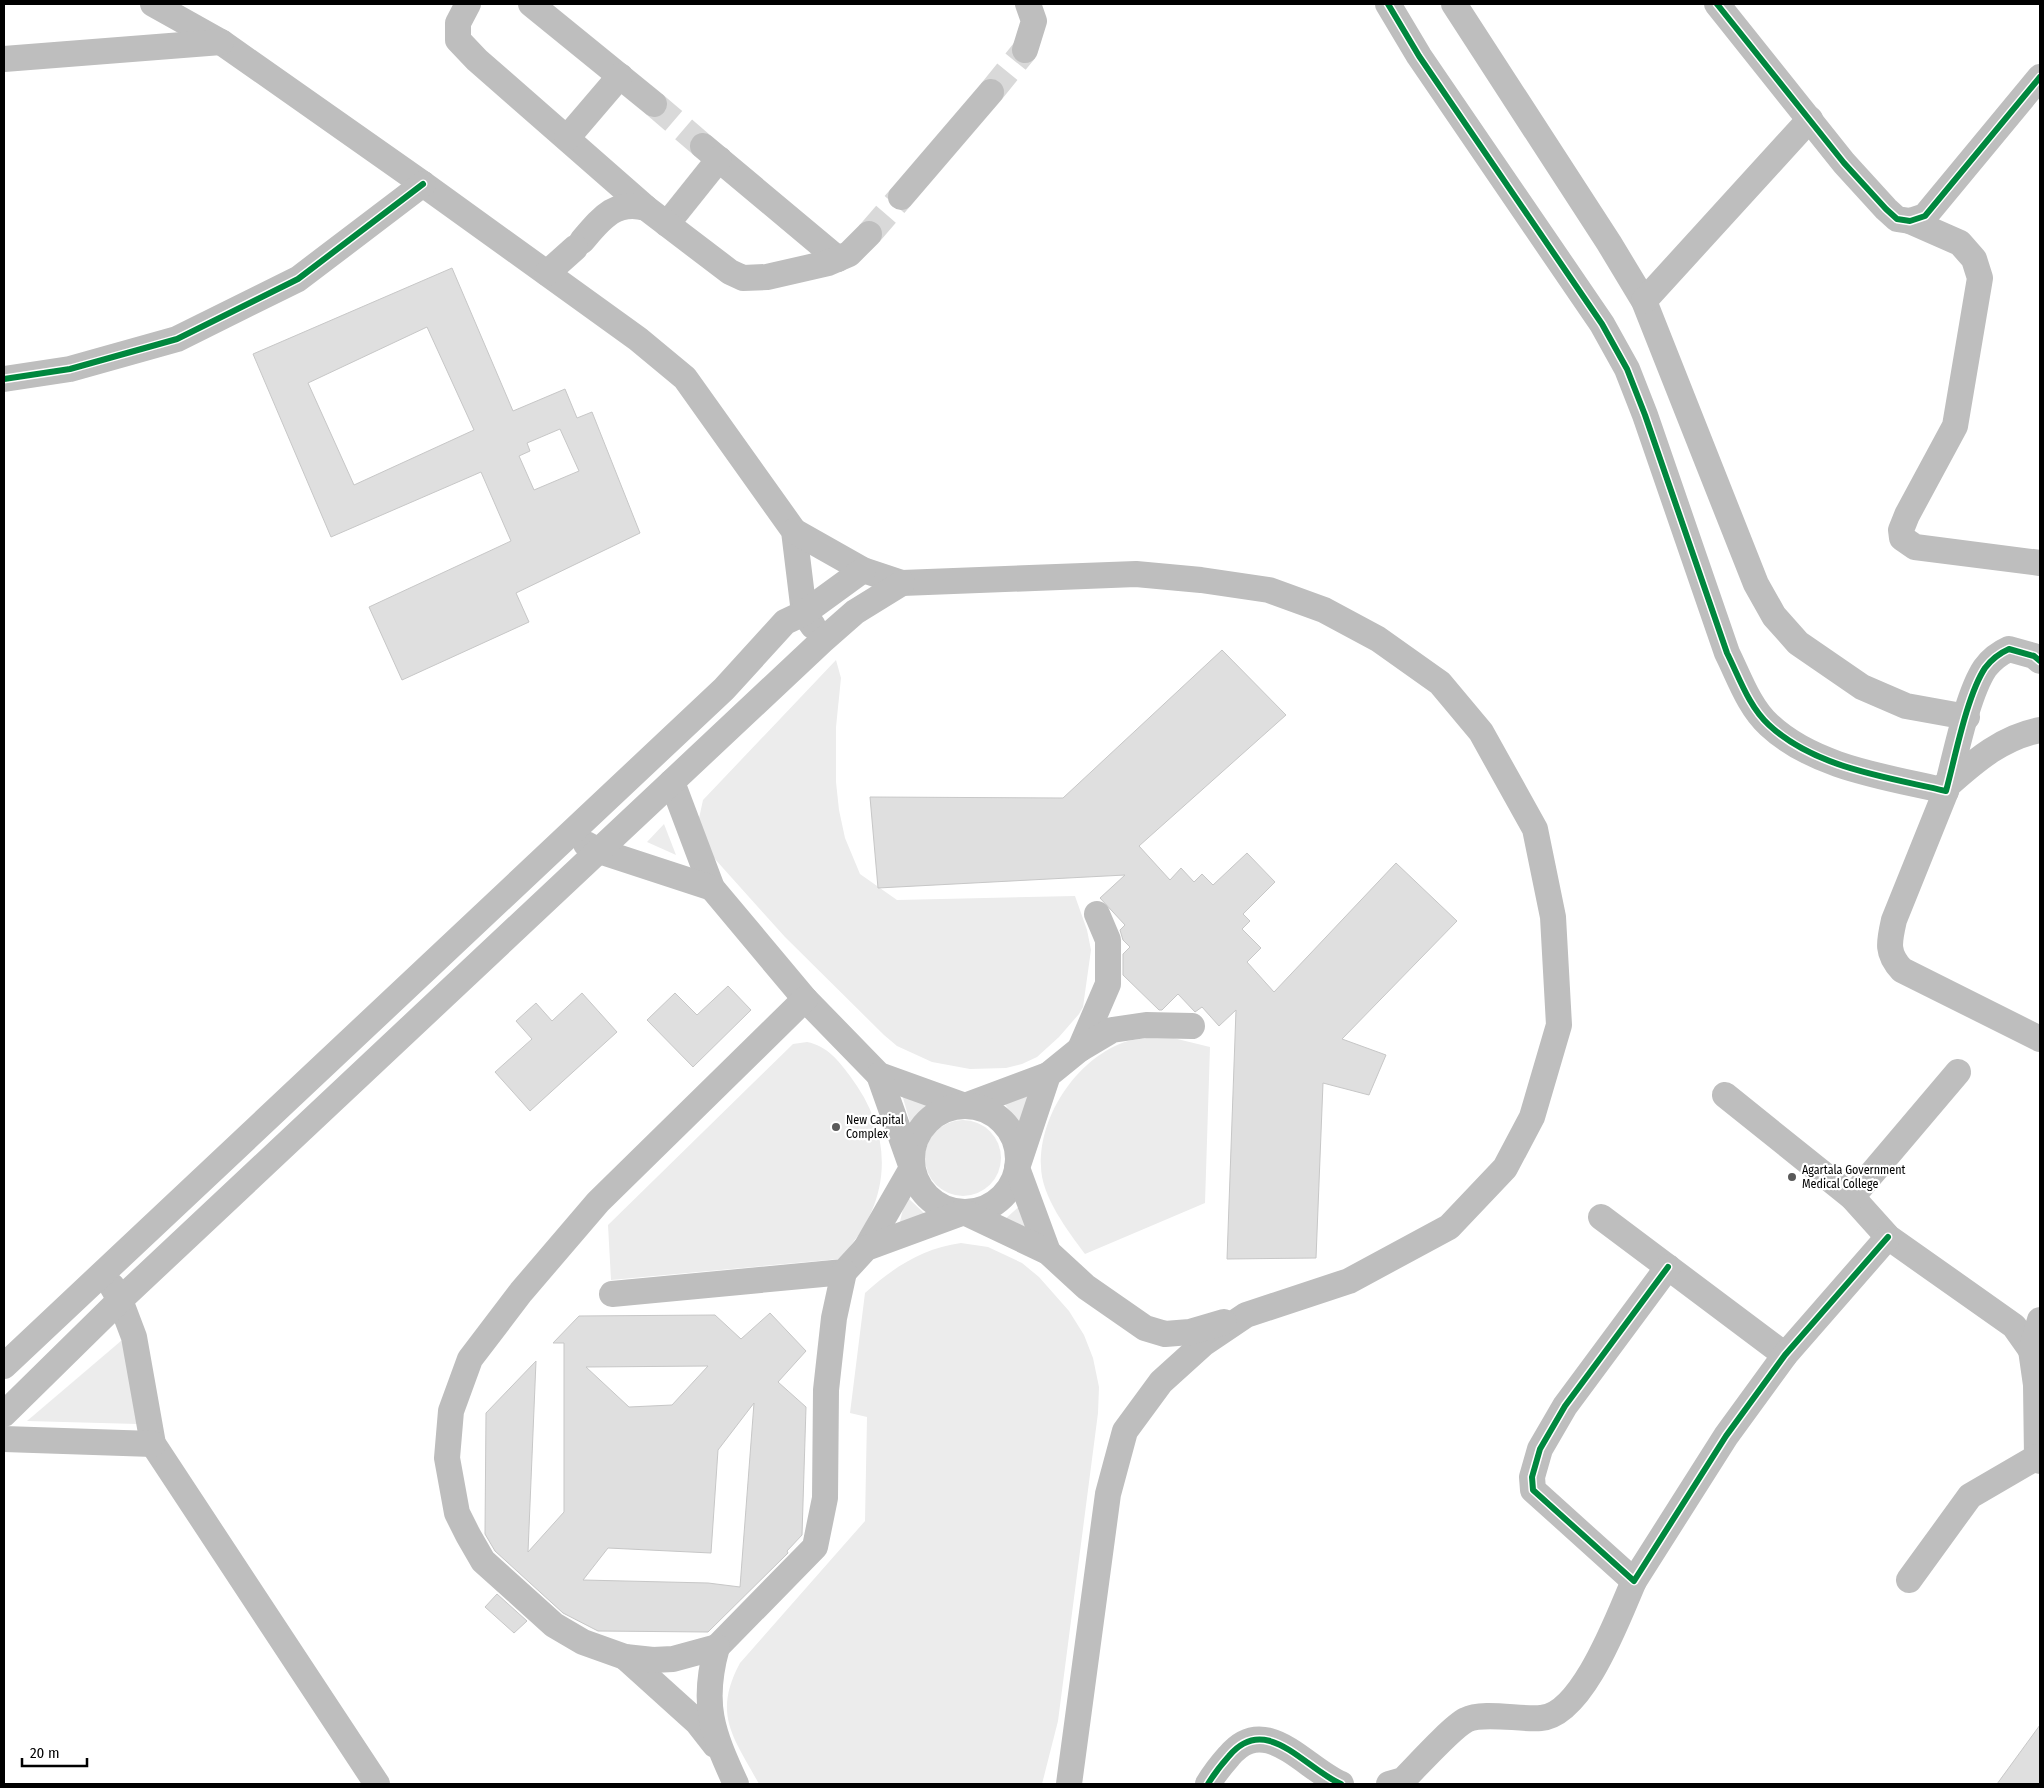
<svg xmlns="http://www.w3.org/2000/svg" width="2044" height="1788" font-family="'Fira Sans Condensed',sans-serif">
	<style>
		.green { fill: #ececec }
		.building { fill: #dfdfdf; stroke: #c7c7c7; fill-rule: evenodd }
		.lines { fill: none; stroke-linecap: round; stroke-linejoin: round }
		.minor-tunnel { stroke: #d9d9d9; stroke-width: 26; stroke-dasharray: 26 13; stroke-linecap: butt }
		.minor { stroke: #bebebe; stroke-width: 26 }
		.cycleway-casing { stroke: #fff; stroke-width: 9 }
		.cycleway { stroke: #00873e; stroke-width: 6 }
		.poi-dot { fill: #595959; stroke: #fff; stroke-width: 2 }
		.labels { text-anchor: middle; stroke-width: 4.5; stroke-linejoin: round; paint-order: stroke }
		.poi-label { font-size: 12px; fill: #000; stroke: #fff; text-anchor: start }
	</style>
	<rect width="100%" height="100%" fill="#fff"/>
	<!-- green -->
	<g class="green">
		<polygon points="836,660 841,678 836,727 836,782 839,810 845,838 860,874 897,900 1075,896 1087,930 1091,950 1083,1007 1079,1014 1059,1037 1037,1057 1022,1064 1006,1068 970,1069 932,1062 897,1046 884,1035 785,937 714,858 698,823 703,800"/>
		<polygon points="664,824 676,855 647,842"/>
		<path d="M1151,1037H1169L1210,1047L1205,1203L1085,1254C1068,1231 1041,1196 1041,1166C1039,1114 1079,1056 1128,1041C1136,1039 1144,1039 1151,1037Z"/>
		<path d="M807,1042C827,1046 838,1060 850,1076C896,1137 892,1204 839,1259L611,1280L608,1225L793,1044Z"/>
		<polygon points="901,1091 932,1102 910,1122"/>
		<polygon points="1033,1092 1020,1125 1004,1103"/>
		<circle cx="963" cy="1158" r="38"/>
		<polygon points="906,1196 926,1215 899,1226"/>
		<polygon points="1022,1204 1031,1231 1004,1220"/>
		<path d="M961,1243L988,1247L1022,1263L1039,1277L1069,1311L1084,1335L1093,1358L1099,1387L1098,1413L1058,1721L1042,1784H759C734,1738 712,1715 740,1663L865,1521L867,1417L850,1413L865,1293C894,1267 923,1248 961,1243Z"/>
		<polygon points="128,1335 138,1424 27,1421"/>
	</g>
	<!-- building -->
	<g class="building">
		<path d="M452,268L513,411L565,389L577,418L592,412L640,533L516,593L529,622L402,680L369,607L511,541L481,472L331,537L253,354ZM427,327L474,430L354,485L308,383ZM560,429L579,471L534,490L519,456L530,451L527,443Z"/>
		<polygon points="1222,650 1286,715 1139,846 1170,880 1181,868 1194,882 1202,874 1213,885 1247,853 1275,882 1243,914 1250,921 1242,929 1261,948 1247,962 1274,992 1396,863 1457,921 1342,1039 1386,1055 1369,1095 1323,1083 1316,1258 1227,1259 1236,1010 1219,1026 1202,1007 1195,1012 1178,994 1162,1010 1159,1010 1123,975 1123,954 1130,947 1123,940 1120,930 1125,925 1100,898 1125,875 878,888 870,797 1063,798"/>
		<polygon points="728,986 751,1010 693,1067 647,1020 675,993 697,1015"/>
		<polygon points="582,993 617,1032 530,1111 495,1072 532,1039 516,1021 536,1003 552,1021"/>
		<path d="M770,1313L806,1351L778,1382L806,1407L802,1535L787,1551L788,1553L708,1632L598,1631L563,1613L495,1551L485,1534L486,1413L536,1361L528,1552L564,1512V1343H553L579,1316L715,1315L741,1339ZM708,1366L672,1405L629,1407L586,1367ZM754,1403L740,1587L708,1583L583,1580L608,1548L711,1553L718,1450Z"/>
		<polygon points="497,1594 527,1621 514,1633 485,1607"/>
		<polygon points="2040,1725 2040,1784 1997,1784"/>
	</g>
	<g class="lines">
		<!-- minor-tunnel -->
		<g class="minor-tunnel">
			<polyline points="991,92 1025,50"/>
			<polyline points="654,104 703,146"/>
			<polyline points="869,234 901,197"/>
		</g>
		<!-- minor -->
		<g class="minor">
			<polyline points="153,4 221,42 423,184 638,339 685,378 794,531 804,613 813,626"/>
			<polyline points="468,4 458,23 458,40 477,60 646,208"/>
			<polyline points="531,4 654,104"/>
			<path d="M1388,4L1419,56L1602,324L1627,369L1645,415L1727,653C1739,677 1749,707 1769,725C1815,768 1887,777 1946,791C1955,758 1967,695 1985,668C1991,660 2000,653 2009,649L2034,656L2040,661"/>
			<polyline points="1454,4 1609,243 1644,301 1756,584 1774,616 1798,643 1862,687 1906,706 1967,717"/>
			<polyline points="1717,4 1844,163 1886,209 1897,219 1910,221 1925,216 2040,77"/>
			<polyline points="1025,50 1034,21 1028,4"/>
			<polyline points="4,59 221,42"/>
			<polyline points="567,138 620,76"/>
			<polyline points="703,146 838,259"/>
			<polyline points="901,197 991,92"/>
			<polyline points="1910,221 1960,243 1974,259 1980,278 1955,426 1907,515 1901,530 1902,538 1915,547 2040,563"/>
			<polyline points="667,224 719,159"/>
			<path d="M582,241C600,220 615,199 646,208L730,272L743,278L767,277L828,263L849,254L869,234"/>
			<polyline points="547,273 575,248"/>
			<polyline points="1644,301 1810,119"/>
			<polyline points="4,379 70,369 177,339 298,279 423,184"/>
			<polyline points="794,531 863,570 902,583 1136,574 1201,580 1269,590 1324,610 1378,639 1440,683 1481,732 1535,829 1553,917 1559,1025 1532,1117 1505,1168 1449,1227 1349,1281 1246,1315 1203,1344 1161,1382 1125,1431 1108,1494 1069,1784"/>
			<polyline points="672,782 712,888 805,999 879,1075 965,1106 1048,1075"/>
			<path d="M1948,785C1976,760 2003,737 2040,730"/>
			<path d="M1946,791L1894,920C1889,942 1886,953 1902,970L2040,1039"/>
			<polyline points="586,844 599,851 712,888"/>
			<polyline points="1080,1049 1108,984 1108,940 1097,914"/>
			<polyline points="1725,1095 1852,1197 1888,1237 2014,1326 2031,1350 2040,1351"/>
			<circle cx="965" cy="1159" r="53"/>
			<polyline points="1852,1197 1958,1072"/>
			<polyline points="1601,1217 1785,1355"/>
			<polyline points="866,1248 912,1168 879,1075"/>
			<polyline points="1048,1252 1017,1168 1048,1075 1080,1049 1112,1030 1146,1025 1192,1026"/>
			<polyline points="1668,1267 1565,1406 1540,1449 1532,1477 1533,1490 1634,1581 1726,1436 1785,1355 1888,1237"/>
			<polyline points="112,1286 120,1300 134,1337 153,1444 377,1784"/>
			<polyline points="612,1294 844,1272 866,1248 964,1212 1048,1252 1086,1287 1145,1328 1165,1334 1190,1332 1224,1322"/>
			<polyline points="2040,1320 2031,1350 2036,1385 2037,1457 2040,1461"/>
			<polyline points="4,1366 724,689 785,622 804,613 863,570"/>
			<polyline points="4,1414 120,1300 822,641 855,612 902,583"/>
			<polyline points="4,1439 153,1444"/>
			<polyline points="1909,1580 1970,1496 2037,1457"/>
			<polyline points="717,1647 815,1547 825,1498 826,1390 834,1318 844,1272"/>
			<polyline points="625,1657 697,1722 715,1745"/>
			<path d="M736,1784C712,1732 701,1704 717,1647L673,1659L653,1660L625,1657L583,1642L554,1625L483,1561L468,1535L457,1513L447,1458L451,1411L470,1359L521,1292L598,1202L805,999"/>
			<path d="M1208,1784C1214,1774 1221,1765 1229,1756C1266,1712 1304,1768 1341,1784"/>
			<path d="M1389,1784L1403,1780C1416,1767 1452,1727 1466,1720C1483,1711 1520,1720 1541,1718C1583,1715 1619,1615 1634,1581"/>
		</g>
		<defs>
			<g id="cycleway">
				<path d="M1388,4L1419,56L1602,324L1627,369L1645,415L1727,653C1739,677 1749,707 1769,725C1815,768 1887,777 1946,791C1955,758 1967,695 1985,668C1991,660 2000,653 2009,649L2034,656L2040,661"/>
				<polyline points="1717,4 1844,163 1886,209 1897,219 1910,221 1925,216 2040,77"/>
				<polyline points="4,379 70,369 177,339 298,279 423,184"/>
				<polyline points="1668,1267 1565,1406 1540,1449 1532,1477 1533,1490 1634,1581 1726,1436 1785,1355 1888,1237"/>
				<path d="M1208,1784C1214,1774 1221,1765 1229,1756C1266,1712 1304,1768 1341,1784"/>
			</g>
		</defs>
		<!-- cycleway casing -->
		<use href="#cycleway" class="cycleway-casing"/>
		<!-- cycleway -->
		<use href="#cycleway" class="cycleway"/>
	</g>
	<!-- markers -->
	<g class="poi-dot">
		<circle cx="836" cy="1127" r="5"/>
		<circle cx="1792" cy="1177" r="5"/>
	</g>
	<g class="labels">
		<!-- poi labels -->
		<g class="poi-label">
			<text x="846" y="1124">New Capital<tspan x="846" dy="14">Complex</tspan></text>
			<text x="1802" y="1174">Agartala Government<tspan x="1802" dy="14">Medical College</tspan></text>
		</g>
	</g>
	<!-- border -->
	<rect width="2044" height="1788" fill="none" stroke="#000000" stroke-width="10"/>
	<!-- scale -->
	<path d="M22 1758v8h65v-8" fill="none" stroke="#000000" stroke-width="2.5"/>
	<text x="30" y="1758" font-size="15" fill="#000000" stroke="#ffffff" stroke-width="4" paint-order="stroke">20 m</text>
</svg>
